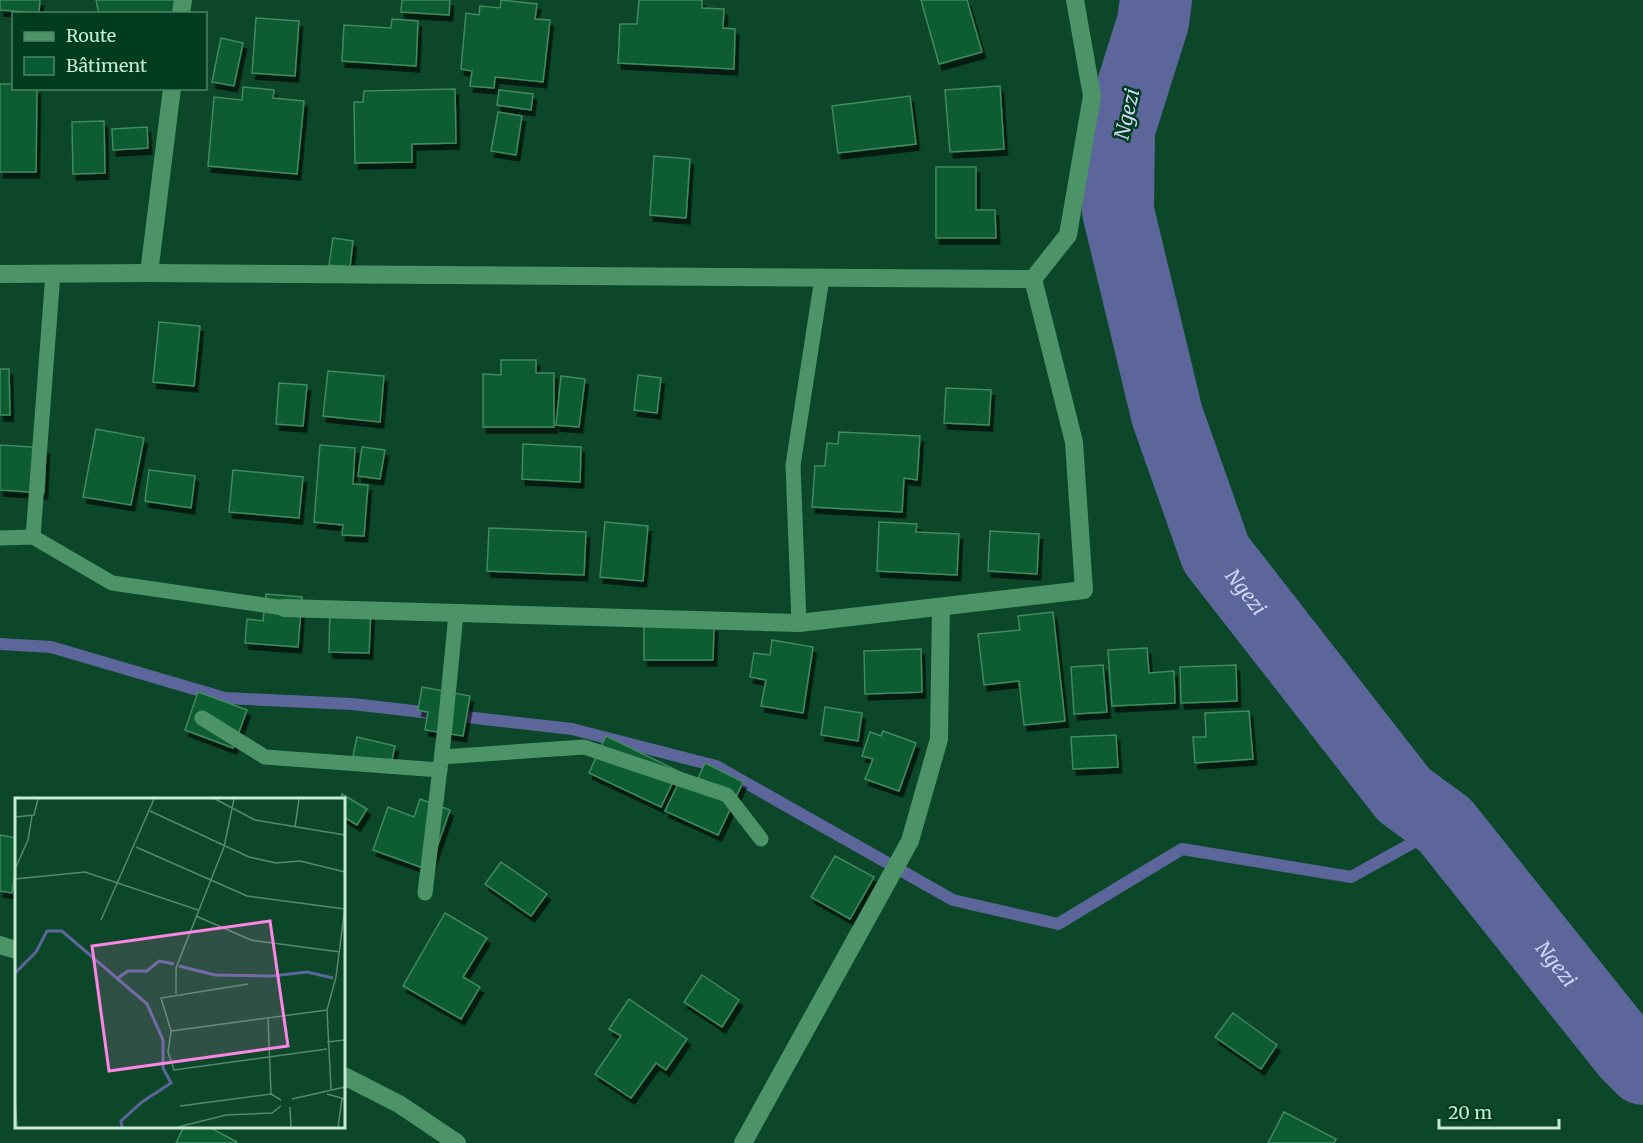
<svg xmlns="http://www.w3.org/2000/svg" width="1643" height="1143" font-family="Merriweather,serif">
	<style>
		.lines { fill: none; stroke-linecap: round; stroke-linejoin: round }
		.stream { stroke: #5d669a; stroke-width: 12 }
		.river { stroke: #5d669a; stroke-width: 72 }
		.building { fill: #075b33; stroke: #428a5f; stroke-width: 1.5; filter: url(#shadow) }
		.lane { stroke: #4c9468; stroke-width: 15 }
		.street { stroke: #4c9468; stroke-width: 18 }
		.labels { text-anchor: middle; stroke-width: 5; stroke-linejoin: round; paint-order: stroke }
		.water-label { font-size: 20px; font-style: italic; fill: #d1d8f9; stroke: #003c1e }
		.inset-river { fill: none; stroke: #5d669a; stroke-width: 3 }
		.inset-road { fill: none; stroke: #57896c; stroke-width: 1.5 }
		.view { fill: #fc86e4; fill-opacity: 0.15; stroke: #fc86e4; stroke-width: 3 }
		.inset-edge { fill: none; stroke: #c8ebd3; stroke-width: 3 }
	</style>
	<defs>
		<filter id="shadow"><feDropShadow dx="3.5" dy="6" stdDeviation="0" flood-color="#0009"/></filter>
	</defs>
	<rect width="100%" height="100%" fill="#0b4728"/>
	<g class="lines">
		<!-- stream -->
		<polyline class="stream" points="0,644 51,647 225,698 352,704 572,729 716,766 953,900 1058,924 1182,849 1351,877 1445,825"/>
		<!-- river -->
		<path class="river" id="s1" d="M1156,0L1153,22L1119,130L1118,211L1167,415L1216,554L1404,795L1445,825L1628,1054L1643,1069"/>
	</g>
	<!-- building -->
	<g class="building">
		<polygon points="0,0 40,0 39,13 0,10"/>
		<polygon points="96,0 174,0 176,13 99,14"/>
		<polygon points="402,0 450,0 449,15 401,12"/>
		<polygon points="501,0 537,4 535,19 550,20 543,82 495,77 494,88 470,86 472,71 461,69 466,13 479,15 480,6 500,8"/>
		<polygon points="639,0 702,0 702,8 724,9 723,28 735,29 734,69 618,63 620,24 637,24"/>
		<polygon points="921,0 967,0 982,52 939,64"/>
		<polygon points="256,18 299,21 295,76 252,73"/>
		<polygon points="392,19 418,21 416,66 342,61 344,25 391,28"/>
		<polygon points="221,38 243,43 234,86 212,82"/>
		<polygon points="0,84 14,84 14,88 37,88 36,172 0,172"/>
		<polygon points="1000,86 1004,149 950,152 945,90"/>
		<polygon points="243,87 274,90 273,98 304,101 297,174 208,166 214,97 242,100"/>
		<polygon points="455,89 456,143 412,144 412,162 355,163 354,102 363,102 364,91"/>
		<polygon points="499,90 533,94 531,110 497,105"/>
		<polygon points="910,96 916,144 838,153 832,106"/>
		<polygon points="498,112 522,116 516,155 491,151"/>
		<polygon points="104,121 105,173 73,174 72,122"/>
		<polygon points="147,127 148,148 113,150 112,129"/>
		<polygon points="654,156 690,159 686,218 650,215"/>
		<polygon points="936,167 976,167 976,210 995,210 996,238 936,238"/>
		<polygon points="333,238 353,241 350,267 329,265"/>
		<polygon points="159,322 200,326 194,386 153,382"/>
		<polygon points="501,360 536,360 536,373 554,373 554,427 483,427 483,374 501,375"/>
		<polygon points="0,369 9,369 10,415 0,415"/>
		<polygon points="328,371 384,376 380,422 323,416"/>
		<polygon points="638,375 661,378 657,413 634,410"/>
		<polygon points="561,376 585,379 579,427 556,425"/>
		<polygon points="279,383 307,385 303,426 276,424"/>
		<polygon points="946,388 991,390 989,425 944,423"/>
		<polygon points="96,429 144,438 131,505 83,497"/>
		<polygon points="839,432 920,436 917,480 904,478 902,512 812,507 815,466 825,466 827,443 838,444"/>
		<polygon points="523,444 581,447 580,482 522,479"/>
		<polygon points="0,445 46,448 44,493 0,490"/>
		<polygon points="320,445 355,448 353,484 368,485 364,536 342,535 343,525 314,522"/>
		<polygon points="362,447 385,450 380,479 358,476"/>
		<polygon points="149,470 195,476 191,508 145,501"/>
		<polygon points="233,470 303,477 299,518 229,512"/>
		<polygon points="605,522 648,526 643,581 600,577"/>
		<polygon points="879,522 917,524 916,532 959,534 957,575 877,571"/>
		<polygon points="489,528 586,532 584,575 487,571"/>
		<polygon points="990,531 1039,534 1037,574 988,571"/>
		<polygon points="266,594 302,597 298,647 245,643 247,619 263,621"/>
		<polygon points="330,606 371,608 369,653 329,652"/>
		<polygon points="1053,612 1065,721 1024,725 1019,681 984,685 978,634 1020,630 1018,616"/>
		<polygon points="644,625 714,626 713,660 644,660"/>
		<polygon points="772,640 813,647 803,713 761,706 766,680 750,677 754,653 770,655"/>
		<polygon points="1147,648 1149,673 1174,671 1175,703 1112,706 1108,650"/>
		<polygon points="921,649 922,692 865,694 864,651"/>
		<polygon points="1103,665 1107,712 1074,714 1071,667"/>
		<polygon points="1236,665 1237,701 1181,703 1180,667"/>
		<polygon points="422,687 470,696 463,736 425,730 428,712 418,710"/>
		<polygon points="198,692 247,710 233,748 185,730"/>
		<polygon points="825,707 862,713 858,741 821,735"/>
		<polygon points="1249,711 1253,759 1195,763 1193,737 1206,737 1205,713"/>
		<polygon points="883,731 916,743 899,791 865,779 873,759 862,756 870,732 881,736"/>
		<polygon points="1116,735 1118,767 1073,769 1071,737"/>
		<polygon points="606,736 678,771 661,807 589,773"/>
		<polygon points="357,737 395,746 391,764 353,756"/>
		<polygon points="705,763 743,782 718,835 665,811 682,776 696,783"/>
		<polygon points="342,794 367,809 357,825 344,817 344,800 340,800"/>
		<polygon points="420,799 450,810 429,870 373,850 388,807 414,817"/>
		<polygon points="0,835 16,838 16,865 12,893 0,891"/>
		<polygon points="835,856 874,877 850,919 811,897"/>
		<polygon points="501,862 547,894 531,916 485,884"/>
		<polygon points="445,913 487,938 463,977 480,987 461,1019 403,986"/>
		<polygon points="702,975 739,1000 722,1027 684,1002"/>
		<polygon points="629,999 687,1039 666,1070 656,1063 631,1098 595,1074 621,1036 609,1029"/>
		<polygon points="1233,1013 1277,1045 1261,1069 1215,1037"/>
		<polygon points="1284,1112 1336,1139 1334,1143 1268,1143"/>
		<polygon points="184,1126 207,1126 237,1142 236,1143 176,1143"/>
	</g>
	<g class="lines">
		<!-- lane -->
		<g class="lane">
			<polyline points="33,537 53,273"/>
			<polyline points="0,538 33,537 112,583 284,608"/>
			<polyline points="799,623 793,465 822,278"/>
			<polyline points="202,718 265,757 440,770"/>
			<polyline points="442,757 584,747 727,795 761,839"/>
			<polyline points="425,893 445,727 456,614"/>
		</g>
		<!-- street -->
		<g class="street">
			<polyline points="181,14 183,0"/>
			<polyline points="149,273 172,88"/>
			<polyline points="0,274 149,273 1033,279"/>
			<polyline points="1033,279 1068,235 1092,96 1075,0"/>
			<polyline points="284,608 799,623 1084,590 1074,442 1033,279"/>
			<polyline points="0,945 16,950"/>
			<polyline points="344,1076 399,1104 457,1143"/>
			<polyline points="743,1143 910,841 939,739 941,607"/>
		</g>
	</g>
	<g class="labels">
		<!-- water labels -->
		<g class="water-label">
			<text transform="translate(1127 114) rotate(-77)" y="7">Ngezi</text>
			<text dy="7" stroke="none"><textPath href="#s1" startOffset="622">Ngezi</textPath></text>
			<text dy="7" stroke="none"><textPath href="#s1" startOffset="1108">Ngezi</textPath></text>
		</g>
	</g>
	<!-- overview -->
	<g transform="translate(15 798)">
		<rect width="330" height="330" fill="#0b4728"/>
		<path class="inset-river" d="M164,168L200,177L257,178L292,174L318,180M0,175L21,154L32,133H47L132,206L148,242V270L156,285L127,304L106,323L107,329M103,180L113,173H132L144,163L159,166"/>
		<path class="inset-road" d="M200,1L240,22L330,37M135,13L234,59L261,65L285,63L330,74M0,19L19,17L23,1M280,29L284,1M121,49L232,98L330,111M0,71L13,42L17,18M0,81L70,74L183,112M181,118L236,142L325,154M86,122L139,1M233,186L146,200L156,233L153,254L159,272L312,251M161,196V170L209,49L219,1M253,220L256,296L266,302M156,233L312,212M312,244L330,242M316,291L312,212L321,179L330,109M312,296L330,301M0,298L2,329M277,301L330,289M165,308L256,296M275,309L276,329M163,329L211,317L257,315L266,308M323,329L327,301"/>
		<path class="view" d="M255,123L273,248L94,273L77,148Z"/>
		<rect width="330" height="330" class="inset-edge"/>
	</g>
	<!-- legend -->
	<rect x="12" y="12" width="195" height="78" fill="#003c1e" stroke="#508266" stroke-width="1.5"/>
	<rect x="24" y="32" width="30" height="9" fill="#4c9468" stroke="#508266" stroke-width="1.5"/>
	<text x="66" y="42" font-size="18" fill="#c8ebd3">Route</text>
	<rect x="24" y="57" width="30" height="18" fill="#075b33" stroke="#508266" stroke-width="1.5"/>
	<text x="66" y="72" font-size="18" fill="#c8ebd3">Bâtiment</text>
	<!-- scale -->
	<path d="M1439 1119v9h120v-9" fill="none" stroke="#c8ebd3" stroke-width="3"/>
	<text x="1448" y="1119" font-size="18" fill="#c8ebd3" stroke="#003c1e" stroke-width="4.5" paint-order="stroke">20 m</text>
</svg>
